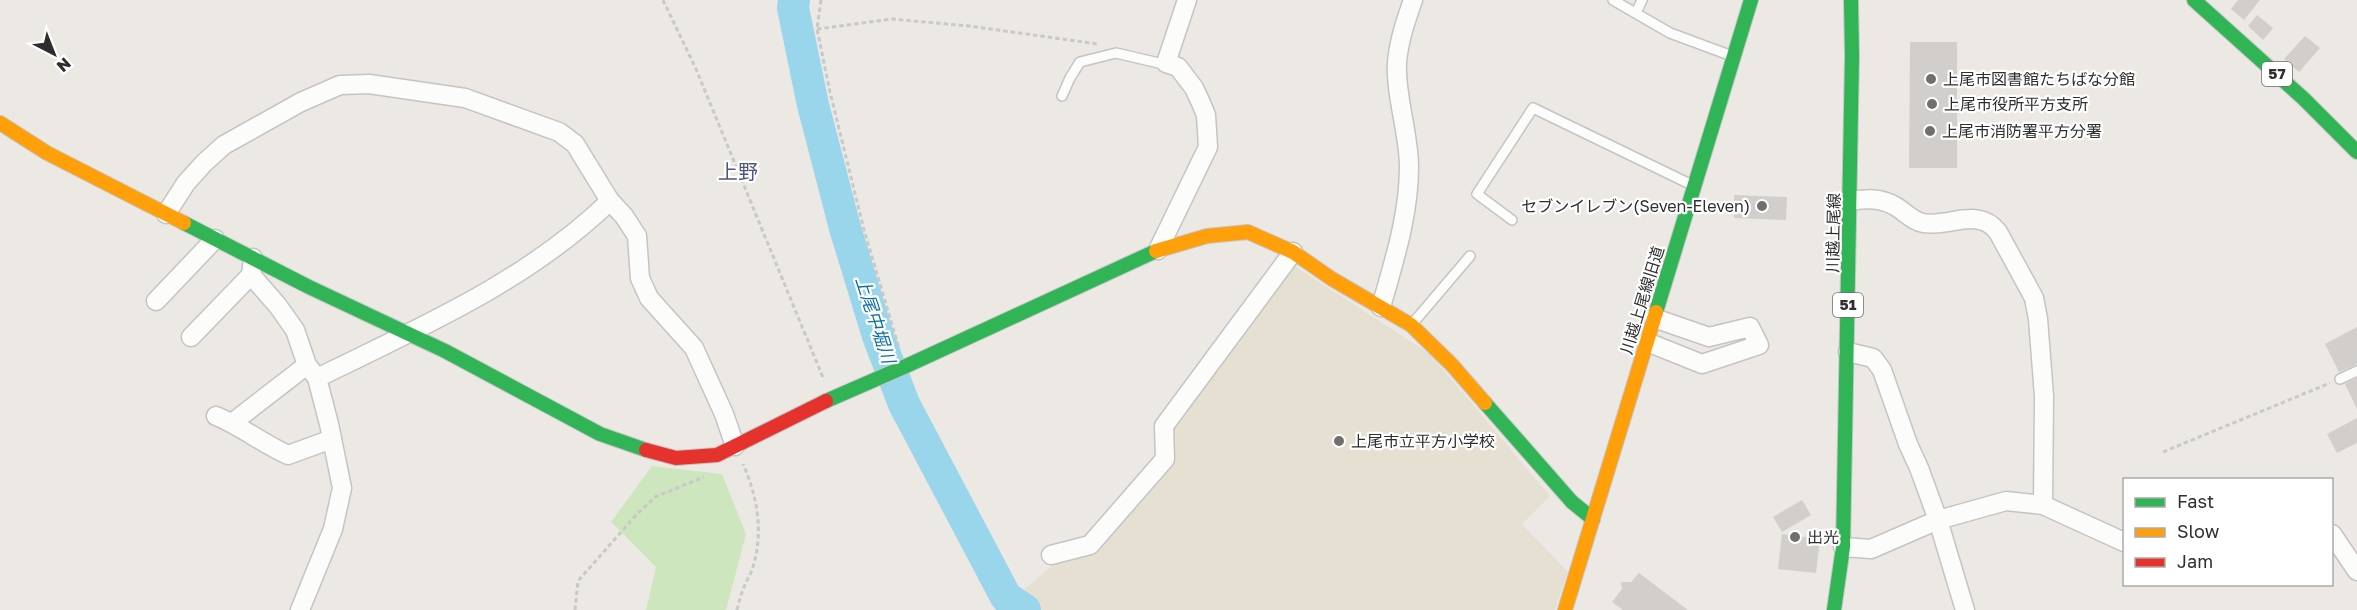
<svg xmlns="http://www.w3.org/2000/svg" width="2357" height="610" font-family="'Golos Text','Noto Sans JP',sans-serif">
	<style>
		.education { fill: #e6e0d3 }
		.green { fill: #cee6be }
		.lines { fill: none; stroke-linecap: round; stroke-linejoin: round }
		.river { stroke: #99d6ec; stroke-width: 32 }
		.building { fill: #d1cecb }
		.lane-casing { stroke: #c5c4c5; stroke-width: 12 }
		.street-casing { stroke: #c5c4c5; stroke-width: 21 }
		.fast-casing { stroke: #c5c4c5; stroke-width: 16 }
		.slow-casing { stroke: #c5c4c5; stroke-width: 16 }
		.jam-casing { stroke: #c5c4c5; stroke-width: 16 }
		.path { stroke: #c9c9c8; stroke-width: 3; stroke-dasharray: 4.5 3; stroke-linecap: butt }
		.lane { stroke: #fcfcfb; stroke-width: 9 }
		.street { stroke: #fcfcfb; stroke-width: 18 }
		.fast { stroke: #30b455; stroke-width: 14 }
		.slow { stroke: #ff9f0a; stroke-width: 14 }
		.jam { stroke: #e5322d; stroke-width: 14 }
		.poi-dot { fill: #706f6e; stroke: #fff; stroke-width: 2 }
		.labels { text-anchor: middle; stroke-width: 4.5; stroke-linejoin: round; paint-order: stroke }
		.shield { fill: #fff; stroke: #6d6d6d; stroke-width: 1.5 }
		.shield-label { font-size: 15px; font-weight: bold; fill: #2e2e2e }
		.poi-label { font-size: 16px; fill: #2e2e2e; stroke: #fff; text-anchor: start }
		.street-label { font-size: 16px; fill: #2e2e2e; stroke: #fff }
		.water-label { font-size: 18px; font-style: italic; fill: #0d6fa3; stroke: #fff }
		.quarter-label { font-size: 20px; fill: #4d5680; stroke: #fff }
	</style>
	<rect width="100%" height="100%" fill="#ece8e4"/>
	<!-- education -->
	<polygon class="education" points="1290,263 1430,354 1550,496 1522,524 1568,572 1555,610 1042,610 1026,596 1026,588 1053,565 1089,552 1166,474 1172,455 1171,427"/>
	<!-- green -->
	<polygon class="green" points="652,466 722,474 746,534 726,610 646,610 656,567 611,522"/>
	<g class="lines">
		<!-- river -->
		<polyline class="river" points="794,0 793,8 813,105 845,228 878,336 904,404 1006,597 1025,610"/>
	</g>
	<!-- building -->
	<g class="building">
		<polygon points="2238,0 2260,0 2244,20 2231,9"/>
		<polygon points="2257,15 2273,28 2263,40 2248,26"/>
		<polygon points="2305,36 2320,48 2299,72 2284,59"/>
		<polygon points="1910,42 1957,42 1957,168 1909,168"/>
		<polygon points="1734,195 1787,197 1786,220 1734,218"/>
		<polygon points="2357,327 2357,364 2339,372 2325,344"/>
		<polygon points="2357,378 2357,409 2345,384"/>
		<polygon points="2357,418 2357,443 2337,453 2327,434"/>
		<polygon points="1802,500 1811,515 1782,532 1773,517"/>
		<polygon points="1782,534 1820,539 1816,573 1778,569"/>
		<polygon points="1639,573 1688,610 1623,610 1612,602 1622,589 1621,582 1631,582"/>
	</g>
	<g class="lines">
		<defs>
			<g id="lane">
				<polyline points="1613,0 1670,33 1732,56"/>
				<polyline points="1636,13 1642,0"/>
				<polyline points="1062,96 1070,78 1080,62 1116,53 1163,64 1166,63"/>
				<polyline points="1512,220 1477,194 1533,108 1692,185"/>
				<polyline points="1413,323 1470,256"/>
				<polyline points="2340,379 2357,371"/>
			</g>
			<g id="street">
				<path d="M1849,201C1866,199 1880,197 1895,206C1904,211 1912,221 1923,223C1949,228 1978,206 1998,232L2034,298L2038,319L2044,396L2043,505"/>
				<polyline points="166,214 186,183 204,163 224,145 301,102 340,85 369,84 465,98 559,132 575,144 610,201 624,216 637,236 640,278 649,298 694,348 724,414 735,446"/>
				<polyline points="1158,250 1208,147 1206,115 1201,103 1194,88 1178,67 1166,63 1187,0"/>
				<polyline points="253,258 251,275 278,306 295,330 307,365 317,378 329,424 342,488 333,529 300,610"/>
				<polyline points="156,301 215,239"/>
				<path d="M1381,307C1394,261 1409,215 1409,167C1409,133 1395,95 1397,62C1399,40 1406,20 1413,0"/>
				<polyline points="191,337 251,275"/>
				<polyline points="1647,342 1702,364 1759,345 1750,327 1709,337 1654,318"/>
				<polyline points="1848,352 1873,358 1882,370 1908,444 1919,468 1938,520 1965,610"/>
				<path d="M317,378C421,327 526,282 610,201"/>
				<path d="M216,416C241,426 263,444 288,455L332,439"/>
				<polyline points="232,423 307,365"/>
				<polyline points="2332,534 2357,571"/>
				<polyline points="1843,547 1871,549 1938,520 2006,501 2043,505 2124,542"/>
				<polyline points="1051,555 1090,545 1165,459 1164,426 1293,252"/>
			</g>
			<g id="fast">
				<polyline points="2194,0 2304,99 2357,152"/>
				<polyline points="184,223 309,287 445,351 600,434 646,450"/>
				<polyline points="1656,312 1751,0"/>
				<polyline points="826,401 904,367 1156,251"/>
				<polyline points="1485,403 1572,502 1593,519"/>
				<polyline points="1834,610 1843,547 1852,56 1851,0"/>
			</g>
			<g id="slow">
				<polyline points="0,123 47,153 184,223"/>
				<polyline points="1156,251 1207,236 1248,232 1293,252 1332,279 1411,325 1452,365 1485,403"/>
				<polyline points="1565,610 1656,312"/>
			</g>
			<polyline id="jam" points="646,450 676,458 717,455 826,401"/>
		</defs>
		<!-- lane casing -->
		<use href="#lane" class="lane-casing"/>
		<!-- street casing -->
		<use href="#street" class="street-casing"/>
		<!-- fast casing -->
		<use href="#fast" class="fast-casing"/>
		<!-- slow casing -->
		<use href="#slow" class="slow-casing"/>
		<!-- jam casing -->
		<use href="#jam" class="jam-casing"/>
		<!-- path -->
		<g class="path">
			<polyline points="663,0 696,69 824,380"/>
			<polyline points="821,0 817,29 830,92 864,230 899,348"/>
			<polyline points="817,29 892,19 969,26 1098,44"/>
			<polyline points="2163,452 2330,383"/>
			<polyline points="575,610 578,581 636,515 655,497 704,477"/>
			<path d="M737,610C739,602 741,594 744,587C746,581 750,576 752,570C764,534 758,498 743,464"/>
		</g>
		<!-- lane -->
		<use href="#lane" class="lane"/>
		<!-- street -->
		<use href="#street" class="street"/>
		<!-- fast -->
		<use href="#fast" class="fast"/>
		<!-- slow -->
		<use href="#slow" class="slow"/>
		<!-- jam -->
		<use href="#jam" class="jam"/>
	</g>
	<!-- markers -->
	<g class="poi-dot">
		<circle cx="1931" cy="79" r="6"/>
		<circle cx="1932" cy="104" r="6"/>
		<circle cx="1930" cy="131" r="6"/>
		<circle cx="1762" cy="206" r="6"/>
		<circle cx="1339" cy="441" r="6"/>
		<circle cx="1795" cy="537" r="6"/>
	</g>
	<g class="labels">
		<!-- shield labels -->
		<g class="shield">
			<rect x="2262" y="62" width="30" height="24" rx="4.5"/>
			<rect x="1833" y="293" width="30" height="24" rx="4.5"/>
		</g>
		<g class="shield-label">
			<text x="2277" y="79">57</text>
			<text x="1848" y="310">51</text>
		</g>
		<!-- poi labels -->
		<g class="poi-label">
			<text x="1943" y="85">上尾市図書館たちばな分館</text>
			<text x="1944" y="110">上尾市役所平方支所</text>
			<text x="1942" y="137">上尾市消防署平方分署</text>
			<text x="1750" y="212" text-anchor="end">セブンイレブン(Seven-Eleven)</text>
			<text x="1351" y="447">上尾市立平方小学校</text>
			<text x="1807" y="543">出光</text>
		</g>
		<!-- street labels -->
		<g class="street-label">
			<text transform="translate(1833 233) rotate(-89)" y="6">川越上尾線</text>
			<text transform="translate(1642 300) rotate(-73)" y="6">川越上尾線旧道</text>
		</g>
		<!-- water labels -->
		<g class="water-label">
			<text transform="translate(875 320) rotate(72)" y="6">上尾中堀川</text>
		</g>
		<!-- quarter labels -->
		<g class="quarter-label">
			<text x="738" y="179">上野</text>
		</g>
	</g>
	<!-- legend -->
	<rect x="2123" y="478" width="210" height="108" fill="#ffffff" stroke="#ababab" stroke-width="1.5"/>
	<rect x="2135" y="498" width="30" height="9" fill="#30b455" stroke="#ababab" stroke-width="1.5"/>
	<text x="2177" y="508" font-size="18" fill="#2e2e2e">Fast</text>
	<rect x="2135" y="528" width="30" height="9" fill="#ff9f0a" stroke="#ababab" stroke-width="1.5"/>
	<text x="2177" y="538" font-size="18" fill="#2e2e2e">Slow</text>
	<rect x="2135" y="558" width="30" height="9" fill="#e5322d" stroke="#ababab" stroke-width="1.5"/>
	<text x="2177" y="568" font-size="18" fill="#2e2e2e">Jam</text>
	<!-- north arrow -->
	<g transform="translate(54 54) rotate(138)" stroke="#ffffff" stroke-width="4.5" paint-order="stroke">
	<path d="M0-4.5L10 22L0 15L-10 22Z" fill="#2e2e2e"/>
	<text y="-9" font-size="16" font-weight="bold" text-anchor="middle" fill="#2e2e2e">N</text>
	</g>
</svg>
